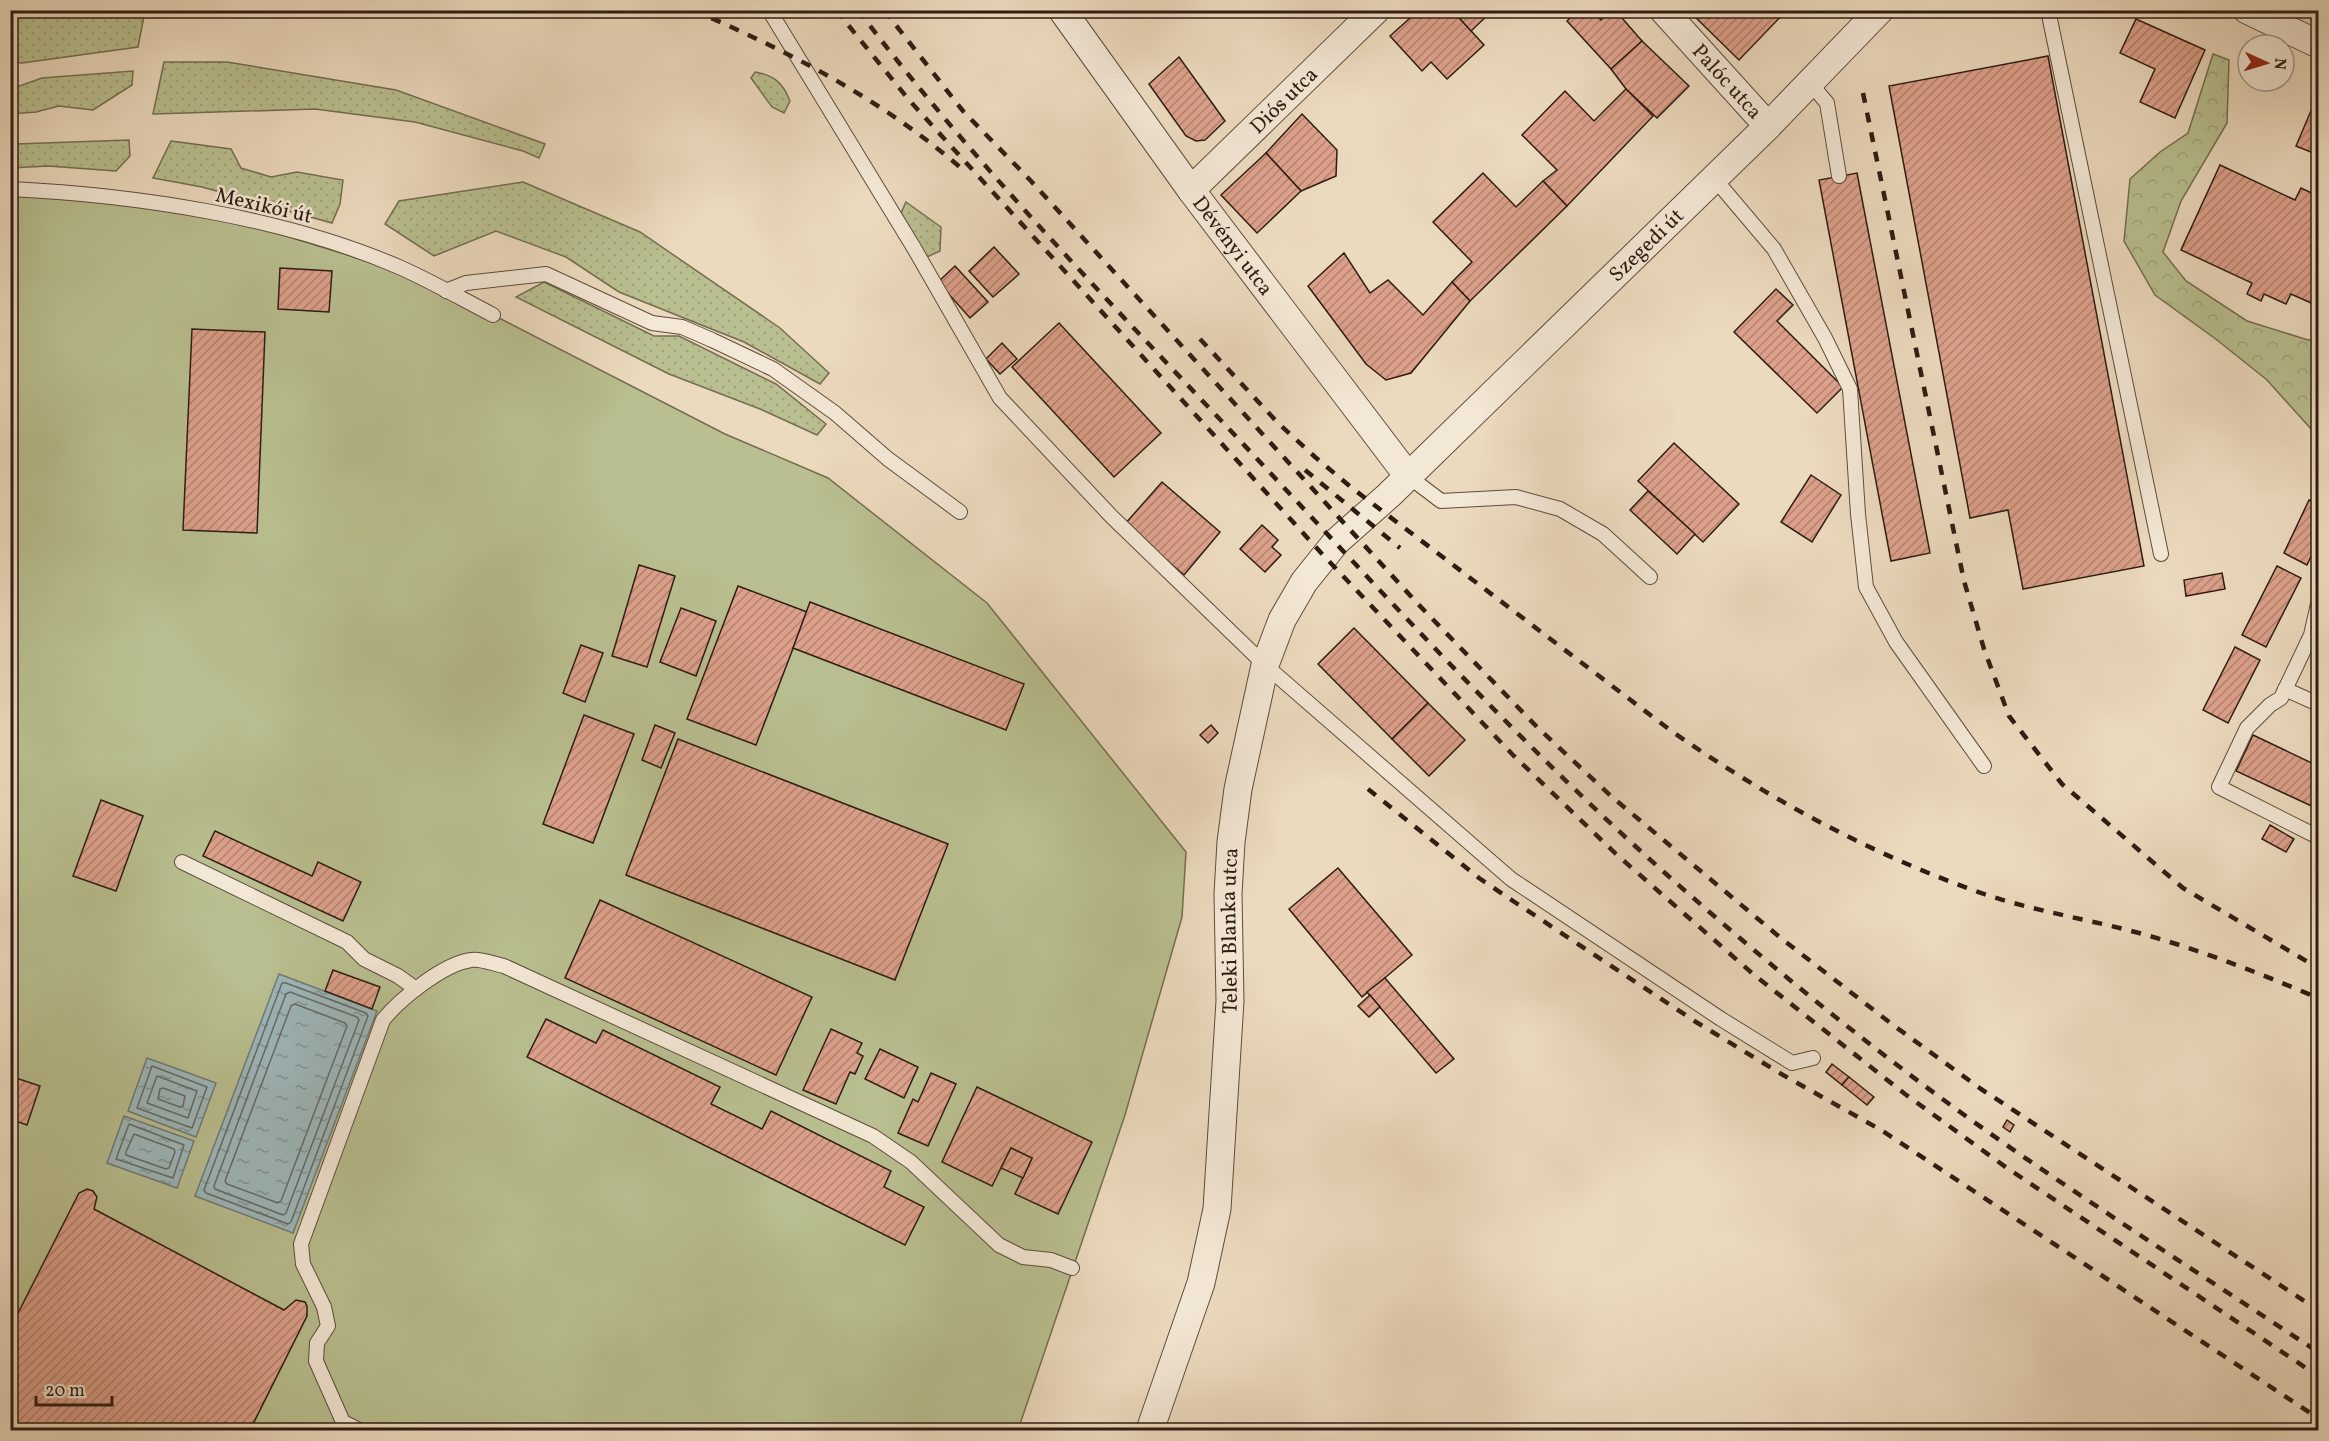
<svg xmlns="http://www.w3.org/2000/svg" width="2329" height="1441" font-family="Vollkorn,serif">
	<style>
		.grass { fill: url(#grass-dots); stroke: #746e51; stroke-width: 1.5 }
		.forest { fill: url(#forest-crowns); stroke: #746e51; stroke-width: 1.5 }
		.pitch { fill: #b9bf90; stroke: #746e51; stroke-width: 1.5 }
		.water { fill: url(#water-ripples); stroke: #717a78; stroke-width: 1.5 }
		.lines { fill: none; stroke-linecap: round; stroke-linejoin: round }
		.shore { stroke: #666a67; stroke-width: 1.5 }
		.building { fill: url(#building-hatch); stroke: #2e1c12; stroke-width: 1.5 }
		.lane-casing { stroke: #5e4c3d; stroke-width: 16 }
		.street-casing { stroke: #5e4c3d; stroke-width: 29 }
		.lane { stroke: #f3e7d5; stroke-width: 14 }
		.street { stroke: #f3e7d5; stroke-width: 27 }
		.rail { stroke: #2e1c12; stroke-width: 4.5; stroke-dasharray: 10 10; stroke-linecap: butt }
		.labels { text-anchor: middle; stroke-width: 5; stroke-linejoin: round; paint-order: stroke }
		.street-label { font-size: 21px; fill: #2e1c12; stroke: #f3e7d5 }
	</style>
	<defs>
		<pattern id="grass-dots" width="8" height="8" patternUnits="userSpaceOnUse" patternTransform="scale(1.5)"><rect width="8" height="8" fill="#b9bf90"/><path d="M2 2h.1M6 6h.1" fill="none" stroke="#9fa47b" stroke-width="1.8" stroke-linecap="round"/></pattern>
		<pattern id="forest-crowns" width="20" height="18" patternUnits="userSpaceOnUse" patternTransform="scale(1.5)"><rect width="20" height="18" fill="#b9bf90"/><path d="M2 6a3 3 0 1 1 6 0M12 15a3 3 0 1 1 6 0" fill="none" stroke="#9fa47b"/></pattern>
		<pattern id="water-ripples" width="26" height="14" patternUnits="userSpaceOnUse" patternTransform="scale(1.5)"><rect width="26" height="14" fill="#9db8bc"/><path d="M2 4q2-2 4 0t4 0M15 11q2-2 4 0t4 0" fill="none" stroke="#809597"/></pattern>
		<pattern id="building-hatch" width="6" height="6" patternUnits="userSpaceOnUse" patternTransform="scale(1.5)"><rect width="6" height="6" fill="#dda18b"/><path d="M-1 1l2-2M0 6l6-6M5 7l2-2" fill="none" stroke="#b48270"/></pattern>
	</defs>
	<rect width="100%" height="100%" fill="#ecdabe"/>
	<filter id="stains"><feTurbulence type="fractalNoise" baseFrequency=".00333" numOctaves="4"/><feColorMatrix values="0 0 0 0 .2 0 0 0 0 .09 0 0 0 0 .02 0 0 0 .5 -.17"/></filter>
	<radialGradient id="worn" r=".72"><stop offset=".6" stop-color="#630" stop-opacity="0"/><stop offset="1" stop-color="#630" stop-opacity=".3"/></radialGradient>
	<!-- grass -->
	<g class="grass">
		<polygon points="10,11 11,10 145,11 138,47 22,63 11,61"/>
		<polygon points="164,62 227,62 396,90 545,144 539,158 523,151 415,122 315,109 153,114"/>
		<polygon points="133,71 132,85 93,110 59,106 36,112 11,114 11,89 42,78"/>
		<path d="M755,72C774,75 783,83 790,101L784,113L772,107L751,78Z"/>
		<polygon points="129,140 130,156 116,171 48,166 11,168 11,145 16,144"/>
		<polygon points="171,141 231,149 241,168 271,177 297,172 343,180 340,204 332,223 202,187 153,178"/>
		<polygon points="523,182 640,232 780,328 829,373 820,384 744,342 619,292 566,257 496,231 434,256 385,224 399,201"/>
		<polygon points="906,202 941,227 940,251 927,257 901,213"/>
		<polygon points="544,282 654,336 679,336 776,384 826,424 817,435 760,409 669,374 516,297"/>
	</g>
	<!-- forest -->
	<polygon class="forest" points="2213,54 2229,60 2227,123 2181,201 2163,252 2186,281 2247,321 2308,340 2318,340 2318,430 2312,430 2267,380 2217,340 2155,295 2124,241 2130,179 2160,152 2188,133"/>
	<!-- pitch -->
	<polygon class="pitch" points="10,189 237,221 393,269 503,320 725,434 828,478 987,603 1186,852 1182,917 1125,1115 1018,1430 11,1430"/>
	<!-- water -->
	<g class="water">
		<polygon points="279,974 377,1011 293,1233 195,1196"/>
		<polygon points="147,1058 216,1083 196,1137 128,1111"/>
		<polygon points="124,1116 194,1141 177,1188 107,1163"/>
	</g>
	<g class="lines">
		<!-- shore -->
		<g class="shore">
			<polygon points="282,983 286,983 366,1013 368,1016 291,1222 288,1224 206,1193 204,1190"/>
			<polygon points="290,992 357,1017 359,1020 286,1213 283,1215 215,1189 214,1186 286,994"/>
			<polygon points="295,1004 345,1023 347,1026 281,1201 278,1203 227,1184 225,1181 291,1006"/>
			<polygon points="152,1066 207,1087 192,1128 137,1108"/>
			<polygon points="157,1076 197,1091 188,1118 147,1103"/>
			<polygon points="163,1088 185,1096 183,1106 180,1107 158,1099 160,1089"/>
			<polygon points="129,1124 184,1145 173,1178 116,1159"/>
			<polygon points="134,1134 174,1149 175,1152 169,1168 166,1169 126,1155 126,1152"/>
		</g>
	</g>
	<!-- building -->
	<g class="building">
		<polygon points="1419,10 1452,10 1484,45 1447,79 1431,62 1422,71 1390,36"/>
		<polygon points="1452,10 1493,10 1471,31"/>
		<polygon points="1579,10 1592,10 1601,20 1612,10 1615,10 1642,41 1611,69 1567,21"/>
		<polygon points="1688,10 1787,10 1739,60"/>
		<polygon points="2136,19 2205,50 2175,118 2140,102 2155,69 2120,53"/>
		<polygon points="1642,41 1689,86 1657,118 1626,89 1611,69"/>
		<polygon points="2048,56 2144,566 2023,589 2008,510 1970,518 1889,86"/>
		<polygon points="1179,57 1225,121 1205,140 1196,141 1186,136 1149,84"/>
		<polygon points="1626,89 1653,116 1567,206 1543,181 1557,170 1522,135 1565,91 1594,121"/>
		<polygon points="2313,106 2318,109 2318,155 2296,146"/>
		<polygon points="1302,114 1337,150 1336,176 1301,191 1266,153"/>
		<polygon points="1266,153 1301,191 1257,233 1221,195"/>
		<polygon points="2220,165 2295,200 2301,188 2318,196 2318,306 2291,294 2286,304 2264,294 2261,301 2247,294 2252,283 2181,250"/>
		<polygon points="1483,173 1516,207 1543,181 1567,206 1470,301 1452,282 1472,262 1433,222"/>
		<polygon points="1857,173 1930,553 1891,561 1819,180"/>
		<polygon points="994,247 1019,274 993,297 969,271"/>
		<polygon points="1344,253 1370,293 1388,280 1423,315 1452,282 1470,301 1411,373 1386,380 1366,364 1308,286"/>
		<polygon points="955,266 988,302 970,318 938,282"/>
		<polygon points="280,268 332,271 329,312 278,309"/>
		<polygon points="1776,289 1793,305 1777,321 1843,387 1817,413 1734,332"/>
		<polygon points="1059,323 1161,433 1114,477 1012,367"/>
		<polygon points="192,329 265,332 257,533 183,530"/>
		<polygon points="1002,343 1017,359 1000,374 986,359"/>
		<polygon points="1674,443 1739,504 1703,542 1638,481"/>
		<polygon points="1811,475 1841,495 1812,542 1781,522"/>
		<polygon points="1162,482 1220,532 1184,575 1125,524"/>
		<polygon points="1648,491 1695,534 1677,554 1630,510"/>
		<polygon points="2309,500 2318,505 2318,541 2307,565 2284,553"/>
		<polygon points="1262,525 1278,540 1272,547 1281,555 1265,572 1240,549"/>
		<polygon points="639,565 675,576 647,667 612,656"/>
		<polygon points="2277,566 2301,578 2266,647 2242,635"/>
		<polygon points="2222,573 2225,589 2186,596 2184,580"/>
		<polygon points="738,586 807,612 756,745 687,719"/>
		<polygon points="810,602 1024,684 1006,730 793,648"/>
		<polygon points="681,608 716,621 696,676 660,662"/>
		<polygon points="1354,628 1428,703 1392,739 1318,664"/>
		<polygon points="581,645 603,653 585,702 563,693"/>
		<polygon points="2235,647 2260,660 2228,723 2203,710"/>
		<polygon points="1428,703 1465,740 1429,776 1392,739"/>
		<polygon points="584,715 634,734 593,843 543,824"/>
		<polygon points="655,725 675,733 661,768 642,760"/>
		<polygon points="1211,725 1218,733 1208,743 1200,735"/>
		<polygon points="2253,735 2318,766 2318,809 2236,771"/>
		<polygon points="678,739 948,844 895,980 626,875"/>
		<polygon points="101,800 143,816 116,891 73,876"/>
		<polygon points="2270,825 2294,839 2286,852 2262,839"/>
		<polygon points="215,831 312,876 318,862 361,882 343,921 203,856"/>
		<polygon points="1338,868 1412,955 1362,997 1289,909"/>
		<polygon points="600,900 812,997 776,1075 565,978"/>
		<polygon points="333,970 380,987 372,1009 325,991"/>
		<polygon points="1385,978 1454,1059 1436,1073 1367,992"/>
		<polygon points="1370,995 1380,1007 1369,1017 1358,1006"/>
		<polygon points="546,1019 596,1043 603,1030 720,1087 711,1104 762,1129 771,1111 891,1171 884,1187 924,1207 905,1245 527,1057"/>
		<polygon points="831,1029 862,1043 857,1053 863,1056 855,1074 850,1072 836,1104 803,1090"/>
		<polygon points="880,1049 918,1067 904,1098 865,1079"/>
		<polygon points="1832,1064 1849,1077 1842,1085 1826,1072"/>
		<polygon points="931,1073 956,1084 928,1146 898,1133 913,1099 918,1102"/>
		<polygon points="10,1076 40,1086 27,1125 10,1119"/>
		<polygon points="1849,1077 1874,1097 1867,1105 1842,1085"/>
		<polygon points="977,1087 1092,1142 1058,1214 1015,1194 1032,1158 1011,1148 992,1186 942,1162"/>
		<polygon points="2007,1120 2014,1125 2010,1132 2003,1127"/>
		<polygon points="1011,1148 1032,1158 1023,1178 1001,1168"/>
		<polygon points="87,1189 93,1191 97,1197 94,1209 284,1310 296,1300 305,1302 307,1306 307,1316 250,1430 228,1430 225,1423 221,1430 27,1430 10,1422 10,1329 79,1193"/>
	</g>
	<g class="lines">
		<defs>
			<g id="lane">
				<polyline points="769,10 914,248 1000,398 1111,516 1265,665 1511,879 1721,1019 1792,1063 1813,1058"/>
				<polyline points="2048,10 2161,554"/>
				<polyline points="1810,83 1827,103 1839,176"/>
				<polyline points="1714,178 1774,249 1825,338 1850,389 1858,514 1866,587 1896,642 1984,766"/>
				<path d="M10,189C136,195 284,217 399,267C431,281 462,299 493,315"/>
				<polyline points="446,291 466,283 546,274 652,323 682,327 712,340 773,369 835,413 888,459 960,512"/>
				<polyline points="1408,476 1441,501 1516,497 1560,509 1603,534 1650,577"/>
				<polyline points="2318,604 2311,635 2281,698 2270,705 2247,728 2219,787 2318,837"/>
				<polyline points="2285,689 2318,704"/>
				<polyline points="182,862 347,942 364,959 398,976 416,989"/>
				<path d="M359,1430L343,1422L316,1361L317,1343L328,1326L324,1307L303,1264L301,1244L383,1020C400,999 443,964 471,960C480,958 494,964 504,966L873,1136L911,1162L999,1245L1023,1257L1051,1260L1072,1268"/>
			</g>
			<g id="street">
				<path id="s1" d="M1062,10L1191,190L1408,476"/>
				<path id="s2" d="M1663,10L1768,126"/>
				<polyline points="2247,10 2318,44"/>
				<path id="s3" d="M1191,190L1376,10"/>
				<path id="s4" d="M1150,1430L1201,1283L1217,1209L1230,1001L1228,894L1231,842L1238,789L1265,665L1282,620L1304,582L1336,542L1389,495L1768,126L1880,10"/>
			</g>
		</defs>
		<!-- lane casing -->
		<use href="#lane" class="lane-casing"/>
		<!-- street casing -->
		<use href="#street" class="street-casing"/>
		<!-- lane -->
		<use href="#lane" class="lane"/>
		<!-- street -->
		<use href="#street" class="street"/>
		<!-- rail -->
		<g class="rail">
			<path d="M693,10C790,52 881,99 961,168"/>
			<polyline points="836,10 909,100 1324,556 1512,754 1616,854 1753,974 1905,1094 2007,1168 2318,1376"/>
			<path d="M858,10C971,160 1102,294 1230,430C1372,581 1510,735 1665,873C1782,977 1905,1076 2034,1164C2128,1228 2224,1290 2318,1352"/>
			<polyline points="884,10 963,111 1030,180 1418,604 1537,727 1612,797 1782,939 1893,1025 1981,1089 2318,1310"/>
			<polyline points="1863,93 1964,581 1984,649 2009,716 2062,784 2183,888 2318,968"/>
			<path d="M1200,339L1278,423L1315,457L1352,488L1670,730C1767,798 1872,855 1984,894C2034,911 2087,919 2139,933C2201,950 2259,973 2318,998"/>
			<polyline points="1305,470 1400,548"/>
			<polyline points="1368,789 1479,878 1516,903 1696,1022 1783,1075 1881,1130 2318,1418"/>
		</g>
	</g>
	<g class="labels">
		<!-- street labels -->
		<g class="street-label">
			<text dy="7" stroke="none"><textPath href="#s2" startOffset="96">Palóc utca</textPath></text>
			<text dy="7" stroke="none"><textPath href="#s3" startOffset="129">Diós utca</textPath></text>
			<text transform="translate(264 205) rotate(13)" y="7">Mexikói út</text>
			<text dy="7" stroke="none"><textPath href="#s1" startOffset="291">Dévényi utca</textPath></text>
			<text dy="7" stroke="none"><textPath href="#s4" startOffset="1352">Szegedi út</textPath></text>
			<text dy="7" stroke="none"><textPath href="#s4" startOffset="510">Teleki Blanka utca</textPath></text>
		</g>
	</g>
	<!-- margin -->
	<rect width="2329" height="1441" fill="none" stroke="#ecdabe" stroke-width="36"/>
	<rect x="12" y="12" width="2305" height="1417" fill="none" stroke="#2e1c12" stroke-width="3"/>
	<rect x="18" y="18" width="2293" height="1405" fill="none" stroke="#2e1c12" stroke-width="1.5"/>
	<!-- north arrow -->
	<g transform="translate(2266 63) rotate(94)"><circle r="28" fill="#f3e7d5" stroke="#a49687" stroke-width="1.5"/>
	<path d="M0-4.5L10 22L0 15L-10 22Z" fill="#8f2418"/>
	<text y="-9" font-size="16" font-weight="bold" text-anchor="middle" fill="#2e1c12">N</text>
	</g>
	<!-- scale -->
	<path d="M36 1396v9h76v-9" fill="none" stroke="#2e1c12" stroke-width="3"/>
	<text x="45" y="1396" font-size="18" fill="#2e1c12" stroke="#f3e7d5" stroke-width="4.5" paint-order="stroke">20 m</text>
	<rect width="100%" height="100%" filter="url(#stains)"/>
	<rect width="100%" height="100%" fill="url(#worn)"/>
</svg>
